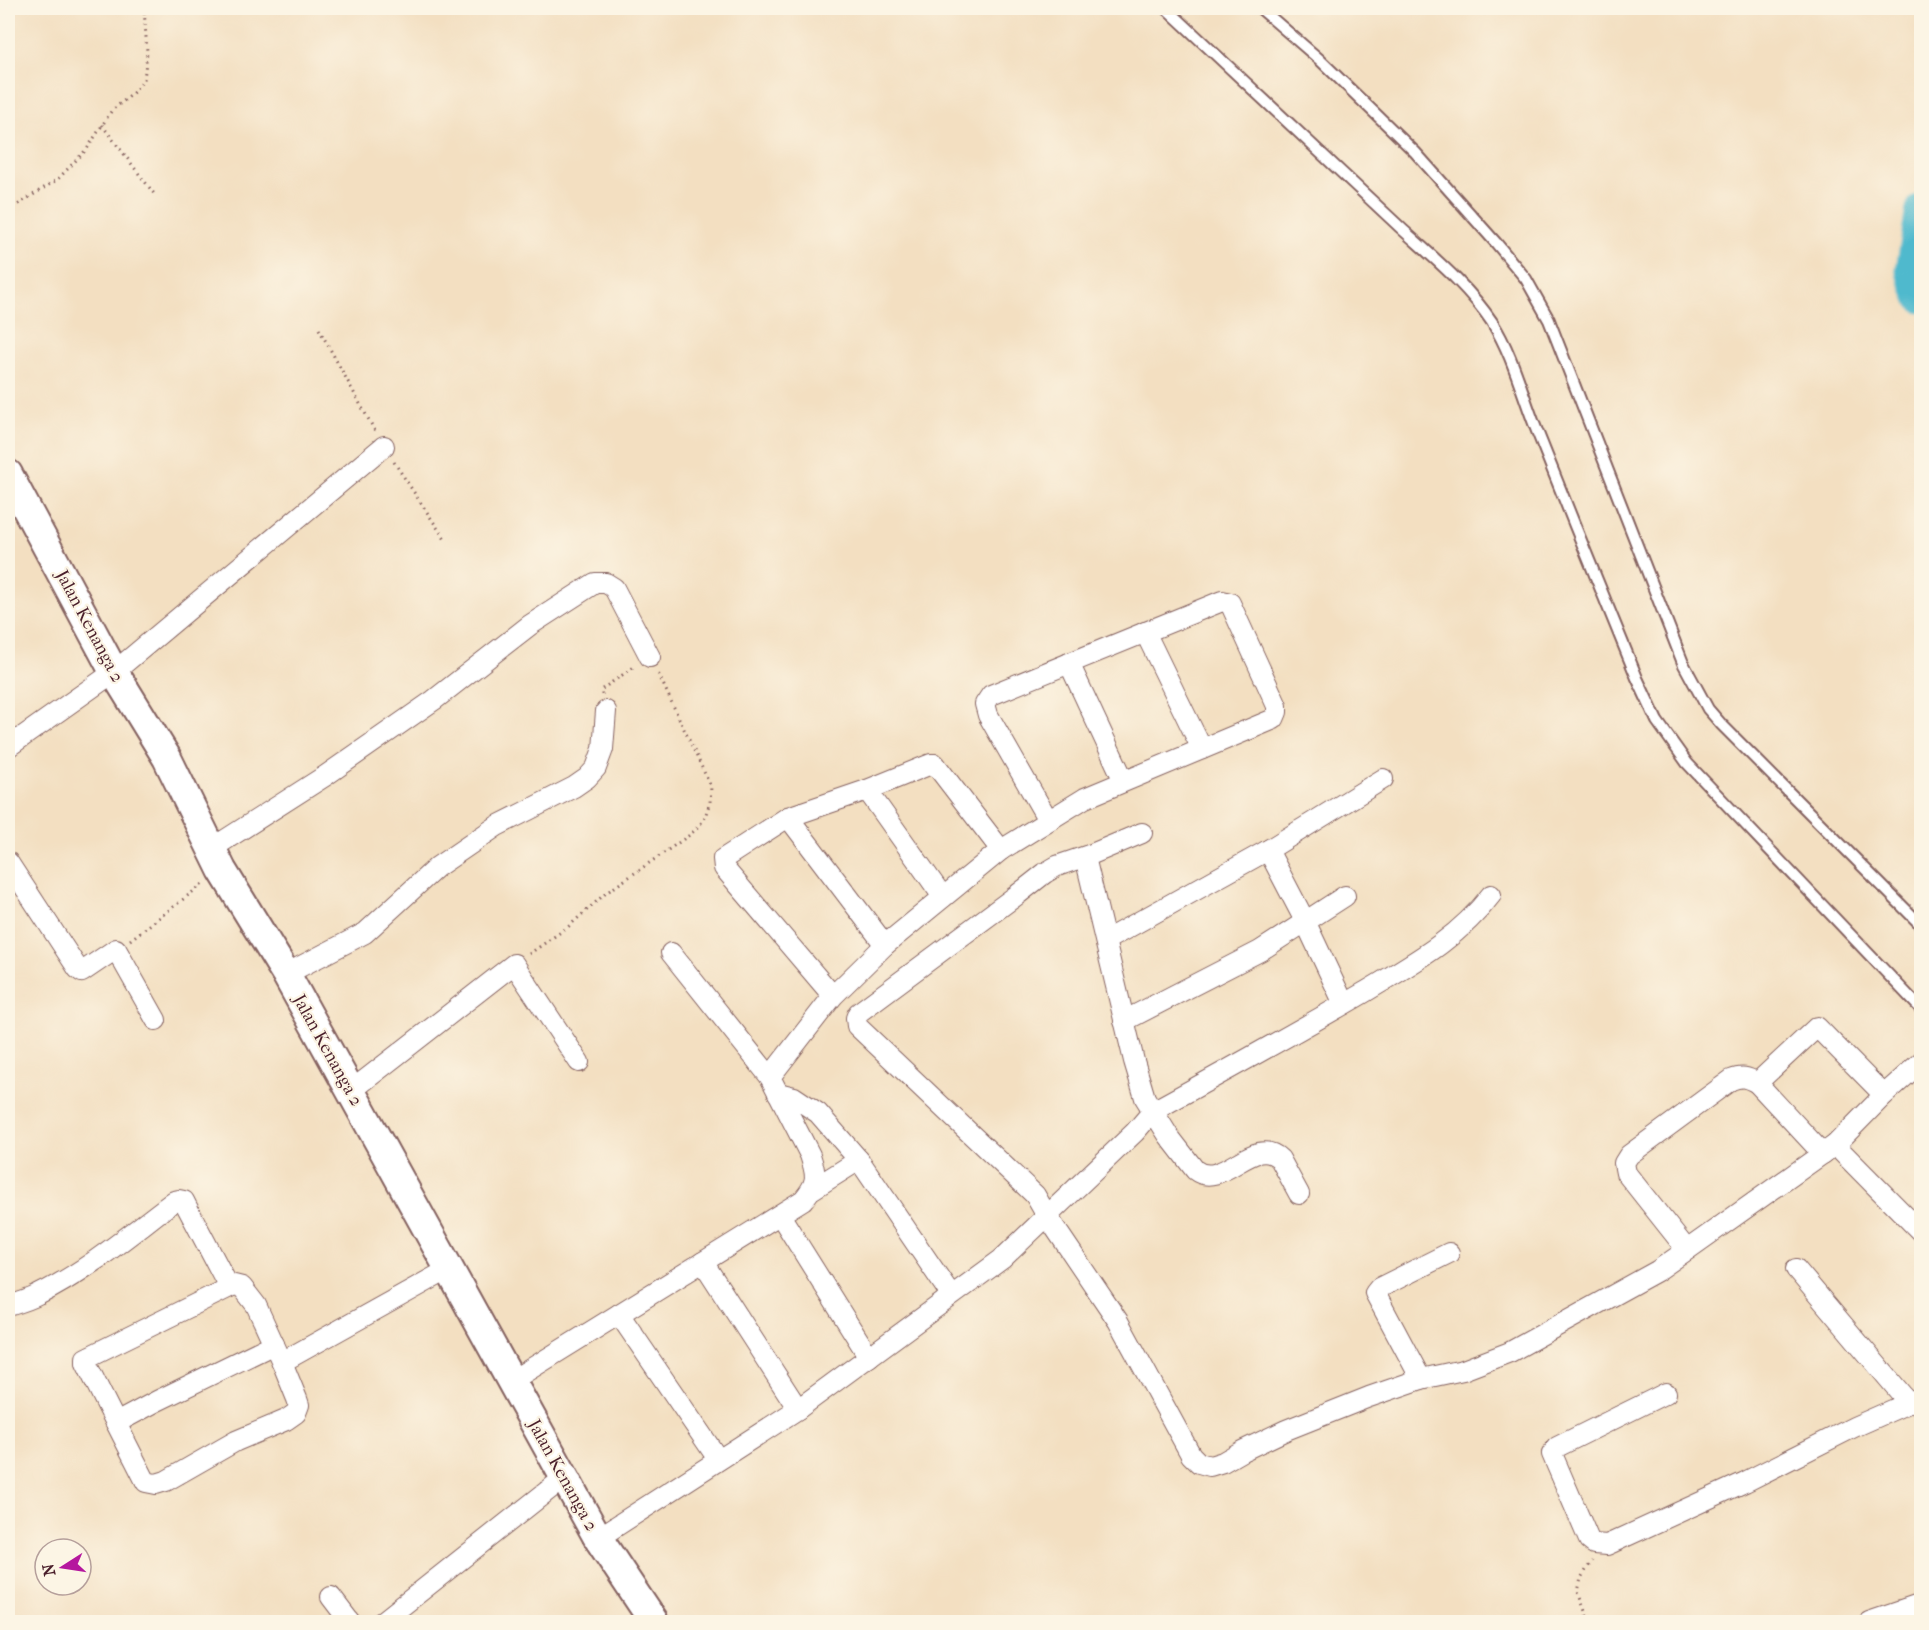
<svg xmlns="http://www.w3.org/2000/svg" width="1929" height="1630" font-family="'IM FELL French Canon',serif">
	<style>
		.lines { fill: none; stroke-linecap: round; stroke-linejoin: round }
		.river { stroke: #50b9cd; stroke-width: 33 }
		.lane-casing { stroke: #856260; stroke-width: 14 }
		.street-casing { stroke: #856260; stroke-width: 22 }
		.secondary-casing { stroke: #856260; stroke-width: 32 }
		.path { stroke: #856260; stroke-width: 3; stroke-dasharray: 1.5 4.5; stroke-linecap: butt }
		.lane { stroke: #fff; stroke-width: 10 }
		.street { stroke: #fff; stroke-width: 20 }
		.secondary { stroke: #fff; stroke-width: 28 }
		.labels { text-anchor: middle; stroke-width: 4.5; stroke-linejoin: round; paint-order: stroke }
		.street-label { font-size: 18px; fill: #4a1f2b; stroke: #fcf5e5 }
	</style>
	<rect width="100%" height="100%" fill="#fcf5e5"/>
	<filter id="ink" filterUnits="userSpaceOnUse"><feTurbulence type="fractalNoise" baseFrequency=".0167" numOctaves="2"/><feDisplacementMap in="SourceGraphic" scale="12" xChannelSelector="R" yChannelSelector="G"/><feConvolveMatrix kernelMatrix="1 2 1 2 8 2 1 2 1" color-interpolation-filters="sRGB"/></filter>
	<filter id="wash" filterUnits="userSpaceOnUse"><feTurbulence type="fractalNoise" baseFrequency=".008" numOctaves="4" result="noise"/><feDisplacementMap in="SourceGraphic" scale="24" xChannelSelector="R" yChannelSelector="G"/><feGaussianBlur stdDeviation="1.35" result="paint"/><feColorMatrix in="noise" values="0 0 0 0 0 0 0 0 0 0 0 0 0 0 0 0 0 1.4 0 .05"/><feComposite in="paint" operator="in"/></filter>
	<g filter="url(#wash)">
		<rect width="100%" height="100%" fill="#f3dfc1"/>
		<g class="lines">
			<!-- river -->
			<polyline class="river" points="1922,210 1912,271 1922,297"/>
		</g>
	</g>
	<g filter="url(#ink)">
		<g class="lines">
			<defs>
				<g id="lane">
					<path d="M1166,8L1403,230C1435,259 1468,286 1492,322C1514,357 1523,398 1539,436C1571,517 1604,597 1637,678L1657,721L1687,763L1922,1010"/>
					<polyline points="1260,8 1319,59 1415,152 1497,244 1526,279 1549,320 1683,663 1708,709 1721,724 1922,926"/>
				</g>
				<g id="street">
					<polyline points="1145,632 1202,749"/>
					<polyline points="1069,663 1124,781"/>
					<polyline points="8,747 114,672 384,446"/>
					<polyline points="867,790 943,897"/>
					<polyline points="788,817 885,945"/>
					<polyline points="1142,833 1092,854 1057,866 1045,873 1017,895 858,1013 856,1018 857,1026 1035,1195 1047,1216 1118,1321 1191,1455 1199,1463 1210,1466 1223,1462 1242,1451 1286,1430 1369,1397 1421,1379 1463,1370 1510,1352 1657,1271 1687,1250 1835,1145 1884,1095 1922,1061"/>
					<polyline points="211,849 325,776 434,700 530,625 595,583 606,583 614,588 650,657"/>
					<polyline points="1001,850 1085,798 1274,719 1277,712 1277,706 1230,603 1222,601 991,695 985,704 988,715 1048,820"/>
					<polyline points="1268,850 1383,779"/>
					<path d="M1085,857L1134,1061L1145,1098L1168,1135L1195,1170C1222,1191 1254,1133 1280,1159L1299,1194"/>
					<polyline points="8,862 78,969 82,972 116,949 156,1020"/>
					<polyline points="1106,940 1268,850 1305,921 1344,1004"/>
					<polyline points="671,953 770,1077"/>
					<polyline points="286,974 365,933 437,867 497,826 574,787 587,778 596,768 603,749 606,711"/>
					<polyline points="1124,1021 1260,951 1345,896"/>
					<polyline points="1757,1083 1817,1027 1884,1095"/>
					<polyline points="351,1091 514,964 579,1062"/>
					<polyline points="778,1093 794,1097 818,1113 859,1160 951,1295"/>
					<polyline points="1835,1145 1922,1233"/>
					<polyline points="813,1189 859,1160"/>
					<polyline points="780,1215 869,1357"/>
					<path d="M1687,1250L1626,1173L1624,1163L1629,1155L1731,1080C1742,1076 1747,1077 1757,1083L1823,1154"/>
					<polyline points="703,1262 798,1409"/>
					<polyline points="1796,1269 1909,1403"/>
					<path d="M8,1306C18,1303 29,1300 38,1295C87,1271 130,1234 174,1201L179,1200L184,1201L187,1207L229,1287"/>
					<polyline points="619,1314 718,1459"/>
					<polyline points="274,1344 157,1401 116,1423 146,1482 156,1484 166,1481 236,1441 286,1420 296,1413 299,1405 297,1399 282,1362"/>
					<polyline points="1421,1379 1375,1293 1379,1288 1449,1253"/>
					<path d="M511,1381L803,1200C818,1183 817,1176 810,1155L770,1077L833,996L885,945L1001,850L935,764H931L867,790L788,817L723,859L724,868L833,996"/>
					<polyline points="1666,1393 1557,1447 1552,1454 1589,1540 1594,1544 1607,1545 1745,1482 1854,1427 1922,1397"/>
					<polyline points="116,1423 86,1363 86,1358 234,1285 242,1287 256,1305 282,1362 449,1269"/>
					<path d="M598,1538L798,1409L1002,1259L1135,1132L1153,1111C1224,1072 1295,1033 1365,992C1411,964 1458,939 1491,895"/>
					<polyline points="331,1597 350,1622"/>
					<polyline points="382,1622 565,1477"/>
					<polyline points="1869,1622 1922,1604"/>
				</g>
				<polyline id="secondary" points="8,474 114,672 167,758 222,870 286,974 598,1538 654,1622"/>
			</defs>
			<!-- lane casing -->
			<use href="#lane" class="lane-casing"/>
			<!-- street casing -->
			<use href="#street" class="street-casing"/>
			<!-- secondary casing -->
			<use href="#secondary" class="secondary-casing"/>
			<!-- path -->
			<g class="path">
				<polyline points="102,125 155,195"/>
				<polyline points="8,211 58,179 87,149 112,110 130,96 144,80 147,52 144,8"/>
				<polyline points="319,329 375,431"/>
				<polyline points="394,462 446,541"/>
				<polyline points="602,695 602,689 634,667"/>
				<polyline points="130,940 203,884"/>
				<polyline points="529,954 568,927 606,893 691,834 704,820 710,802 711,787 658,673"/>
				<polyline points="1589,1622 1578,1592 1581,1578 1592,1561"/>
			</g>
			<!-- lane -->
			<use href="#lane" class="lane"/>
			<!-- street -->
			<use href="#street" class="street"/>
			<!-- secondary -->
			<use href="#secondary" class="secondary"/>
		</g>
	</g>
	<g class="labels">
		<!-- street labels -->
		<g class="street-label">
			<text transform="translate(90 626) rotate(62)" y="6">Jalan Kenanga 2</text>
			<text transform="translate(328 1050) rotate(61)" y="6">Jalan Kenanga 2</text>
			<text transform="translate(563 1475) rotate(61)" y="6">Jalan Kenanga 2</text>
		</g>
	</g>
	<!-- margin -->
	<rect width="1929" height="1630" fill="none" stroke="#fcf5e5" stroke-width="30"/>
	<!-- north arrow -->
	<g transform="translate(63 1567) rotate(258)"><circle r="28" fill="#fcf5e5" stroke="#b59f9b" stroke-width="1.5"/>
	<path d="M0-4.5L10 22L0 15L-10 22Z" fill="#b5179e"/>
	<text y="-9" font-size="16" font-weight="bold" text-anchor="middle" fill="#4a1f2b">N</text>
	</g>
</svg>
